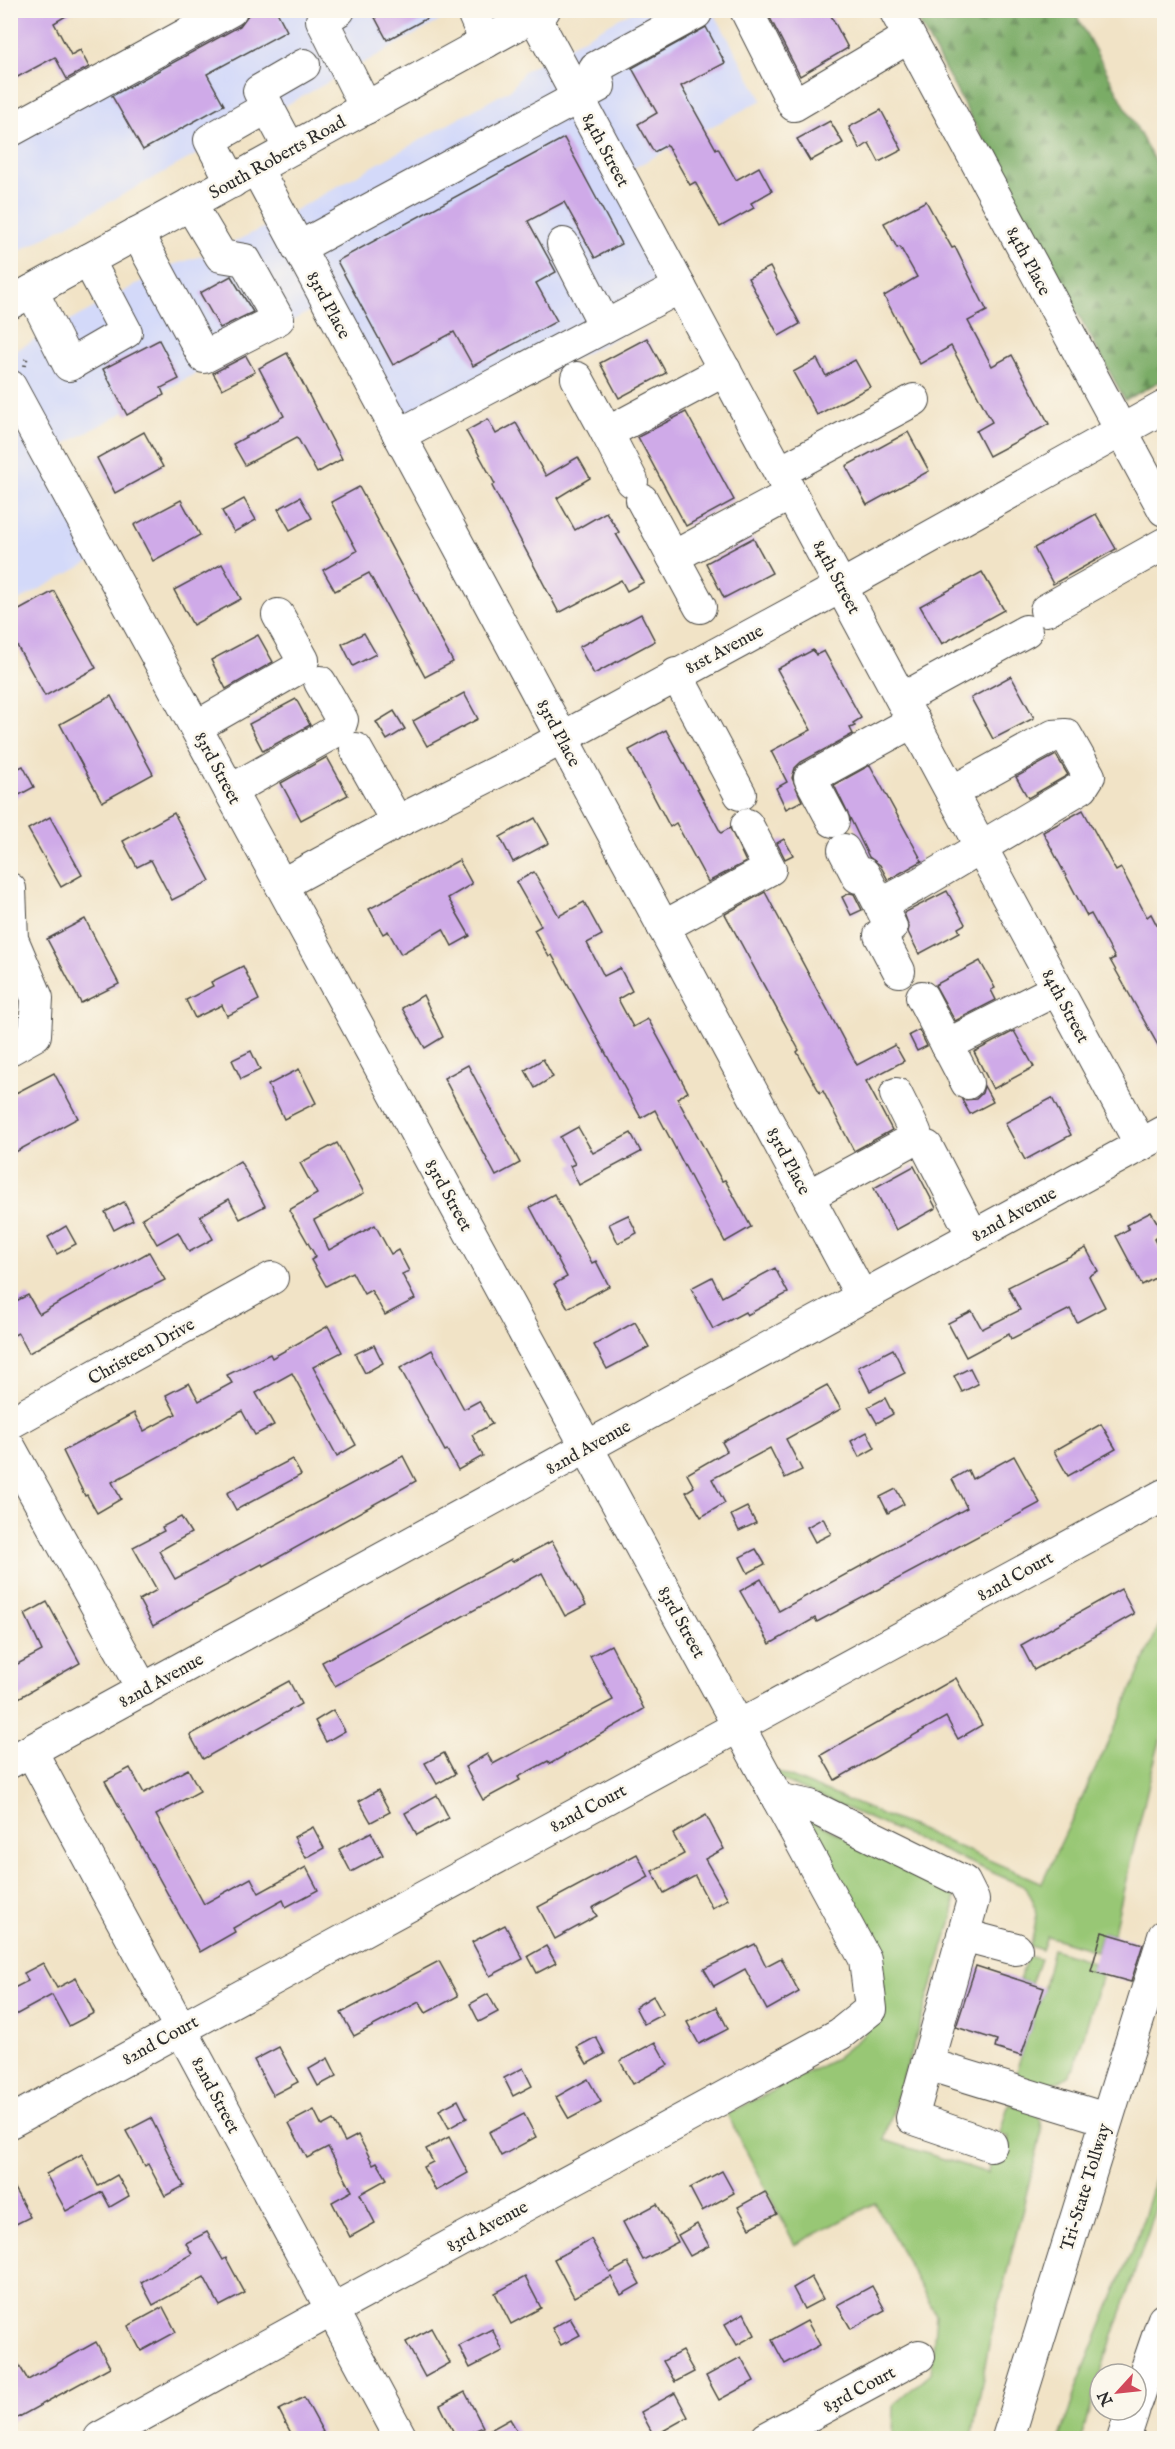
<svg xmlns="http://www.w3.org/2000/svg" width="1175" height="2449" font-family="'IM FELL English',serif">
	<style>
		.built { fill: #d3d9f9 }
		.grass { fill: #98c775; stroke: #627950; stroke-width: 1.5 }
		.forest { fill: url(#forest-firs); stroke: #526c48; stroke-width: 1.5 }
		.building { fill: #cfaae8 }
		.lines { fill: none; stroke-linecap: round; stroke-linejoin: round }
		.minor-casing { stroke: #494742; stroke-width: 34 }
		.highway-casing { stroke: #494742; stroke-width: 35 }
		.path { stroke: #494742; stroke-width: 4; stroke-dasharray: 1.5 4.5; stroke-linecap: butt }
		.minor { stroke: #fff; stroke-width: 32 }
		.highway { stroke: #fff; stroke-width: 33 }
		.labels { text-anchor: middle; stroke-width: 5; stroke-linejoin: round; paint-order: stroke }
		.street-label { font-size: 18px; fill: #2b2b2b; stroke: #fbf7ec }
	</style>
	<defs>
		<pattern id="forest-firs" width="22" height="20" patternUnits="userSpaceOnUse" patternTransform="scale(1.5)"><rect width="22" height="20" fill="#7aac66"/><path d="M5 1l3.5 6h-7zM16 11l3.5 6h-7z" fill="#648c54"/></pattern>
	</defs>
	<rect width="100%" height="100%" fill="#fbf7ec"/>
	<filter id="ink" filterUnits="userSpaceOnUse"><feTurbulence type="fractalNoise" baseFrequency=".0167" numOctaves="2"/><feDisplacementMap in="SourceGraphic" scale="12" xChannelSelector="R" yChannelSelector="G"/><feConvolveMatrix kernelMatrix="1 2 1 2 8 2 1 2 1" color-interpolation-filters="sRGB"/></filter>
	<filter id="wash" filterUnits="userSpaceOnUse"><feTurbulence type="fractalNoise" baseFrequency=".008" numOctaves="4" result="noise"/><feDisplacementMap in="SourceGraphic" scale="24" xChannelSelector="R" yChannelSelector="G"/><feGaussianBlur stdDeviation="1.35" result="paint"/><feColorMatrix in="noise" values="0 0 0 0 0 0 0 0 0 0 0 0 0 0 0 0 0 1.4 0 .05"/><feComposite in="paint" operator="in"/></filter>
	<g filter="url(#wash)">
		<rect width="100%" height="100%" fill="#f1e3c6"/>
		<!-- built -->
		<g class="built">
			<polygon points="231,11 458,11 11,256 11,131"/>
			<polygon points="633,11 713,11 762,100 620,175 687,301 406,447 327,302 47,454 102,555 11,605 11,353 172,265 208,254 263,228 511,89 524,71"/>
		</g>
		<!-- grass -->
		<g class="grass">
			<path d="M1164,1614V1727L1152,1770L1113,1935L1102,1932L1096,1951L1047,1936L1042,1950L1030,1946C1037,1923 1041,1904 1023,1886L777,1778L774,1770L913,1827L1042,1883L1119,1719Z"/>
			<polygon points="810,1819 954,1895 954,1913 884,2140 988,2173 992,2161 996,2158 1001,2159 1009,2137 1000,2133 1007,2109 1010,2104 1037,2113 1041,2122 1042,2131 989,2344 972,2438 893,2438 894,2404 931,2373 936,2315 875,2203 795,2245 727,2114 833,2060 865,2034 876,2014 806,1833"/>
			<polygon points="1053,1949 1093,1962 1091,1970 1102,1974 1074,2068 1068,2076 1060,2081 1046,2084 1016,2076 1016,2071 1044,1987"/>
			<polygon points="1027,1956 1040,1959 1031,1984 1020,1980"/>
			<polygon points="1164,2150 1164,2186 1100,2374 1081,2438 1060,2438 1078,2383 1141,2228"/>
		</g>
		<!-- forest -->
		<polygon class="forest" points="913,11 1074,11 1164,179 1164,379 1125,400"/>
		<g id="blocks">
			<!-- building -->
			<g class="building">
				<polygon points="10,10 76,10 54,23 71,55 80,50 89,67 67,79 55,57 10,81"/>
				<polygon points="256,10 276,10 287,31 207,74 224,105 143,150 112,96 240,26 248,15"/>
				<polygon points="371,10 442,10 387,40"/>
				<polygon points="766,10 828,10 848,48 800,76"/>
				<polygon points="706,27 725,63 681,86 716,149 718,148 736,180 759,167 772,191 751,203 754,208 720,227 695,182 690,185 667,145 654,152 638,124 657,113 632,68"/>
				<polygon points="881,110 902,150 879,162 869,143 860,149 849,127"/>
				<polygon points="830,121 843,143 810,161 797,139"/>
				<polygon points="564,138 621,244 595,258 564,202 528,221 556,272 536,283 557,321 473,366 454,332 393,365 337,261"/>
				<polygon points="926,201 952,248 955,247 987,311 968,321 992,366 1012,355 1049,424 989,456 976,431 992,422 951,346 920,364 884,296 917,277 900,247 897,248 884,223"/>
				<polygon points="770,267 800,324 779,336 748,278"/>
				<polygon points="231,276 253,312 220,328 200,293"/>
				<polygon points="647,338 666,373 619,398 600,363"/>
				<polygon points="159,340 179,379 161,388 164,395 127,415 103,369"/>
				<polygon points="287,353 342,459 317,473 297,437 245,465 233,444 284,416 259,368"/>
				<polygon points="246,356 255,372 222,389 213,373"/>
				<polygon points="817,359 826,376 855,360 870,387 817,415 793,372"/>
				<polygon points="686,412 734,500 686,526 638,437"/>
				<polygon points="488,419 496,434 516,423 546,476 578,457 590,478 557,498 575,530 606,512 619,532 616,534 644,582 627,591 621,580 559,613 492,486 495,484 466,431"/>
				<polygon points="144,432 163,467 115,493 97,458"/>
				<polygon points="908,432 929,471 867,505 846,466"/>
				<polygon points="359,487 453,662 425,677 369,573 335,591 323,570 357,551 331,502"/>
				<polygon points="300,497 312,518 290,530 278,509"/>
				<polygon points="244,499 256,520 234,532 222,511"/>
				<polygon points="181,500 200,535 153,561 134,525"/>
				<polygon points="1096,514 1116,549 1053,584 1034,548"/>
				<polygon points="753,538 772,573 724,598 706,563"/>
				<polygon points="222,564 241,599 193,625 174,590"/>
				<polygon points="982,572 1004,610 942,644 920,606"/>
				<polygon points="54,591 96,668 45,696 10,633 10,615"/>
				<polygon points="641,614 655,641 594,674 579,647"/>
				<polygon points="364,633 376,654 353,666 342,644"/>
				<polygon points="258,635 273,662 226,689 211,660"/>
				<polygon points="813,650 816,655 824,651 861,718 853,723 855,726 850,728 853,734 801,762 795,768 792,778 802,801 786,809 776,788 787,782 771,751 811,730 777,669"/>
				<polygon points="1011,676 1034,718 993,739 971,698"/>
				<polygon points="464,693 478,719 427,746 413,721"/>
				<polygon points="111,696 153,774 102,802 60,724"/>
				<polygon points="296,699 310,725 263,751 249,724"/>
				<polygon points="394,711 405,729 387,740 376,722"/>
				<polygon points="666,730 721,833 730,828 746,862 708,882 676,823 670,827 629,750"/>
				<polygon points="1056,755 1068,775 1028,798 1016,777"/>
				<polygon points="327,757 348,795 301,820 281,783"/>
				<polygon points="870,765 922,861 888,880 880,865 869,857 834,785"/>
				<polygon points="23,766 34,787 10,800 10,772"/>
				<polygon points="1083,810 1116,871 1121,868 1147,917 1151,914 1164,939 1164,1056 1110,960 1115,958 1091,914 1087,916 1043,832"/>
				<polygon points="174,813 210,881 172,900 151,860 137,867 123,841"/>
				<polygon points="50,817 82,875 61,887 28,829"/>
				<polygon points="535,818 549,843 513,862 500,837"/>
				<polygon points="784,839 793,855 785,859 777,843"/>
				<polygon points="459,860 472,884 448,898 470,936 452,946 443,929 401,954 388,931 383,934 369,909"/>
				<polygon points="534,872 559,916 584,902 602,935 587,943 604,976 620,968 632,991 618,999 633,1027 648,1019 688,1092 677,1098 722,1181 725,1180 751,1227 725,1242 655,1110 641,1118 552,955 549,957 534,930 541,926 516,882"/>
				<polygon points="947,891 965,924 958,928 960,932 919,954 908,932 909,927 904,913"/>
				<polygon points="765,892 857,1065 895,1045 904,1061 866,1081 892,1130 854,1151 823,1091 820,1093 797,1052 799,1050 725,914"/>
				<polygon points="850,893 854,894 862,910 851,915 842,897"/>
				<polygon points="85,919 119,984 81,1003 47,939"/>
				<polygon points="980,961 995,988 991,990 996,1000 955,1021 935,985"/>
				<polygon points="243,966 259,1000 227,1016 222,1005 195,1018 186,1000 213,986 211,982"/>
				<polygon points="423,995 443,1037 425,1048 402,1008"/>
				<polygon points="919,1030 927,1046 917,1051 909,1035"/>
				<polygon points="1014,1031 1034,1067 993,1089 974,1052"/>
				<polygon points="251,1051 260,1070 241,1079 232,1060"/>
				<polygon points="543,1059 553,1077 535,1088 525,1070"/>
				<polygon points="468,1065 520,1163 496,1176 444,1078"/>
				<polygon points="299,1069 316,1103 284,1119 268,1085"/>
				<polygon points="54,1073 78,1118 10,1155 10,1096"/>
				<polygon points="984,1086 993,1102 970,1114 962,1100 976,1099 982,1093"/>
				<polygon points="1052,1098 1071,1135 1025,1160 1005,1123"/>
				<polygon points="578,1127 593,1153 631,1133 641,1152 579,1185 570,1166 575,1164 560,1137"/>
				<polygon points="337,1143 364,1193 314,1220 329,1250 375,1225 391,1254 398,1250 409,1271 402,1274 415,1299 385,1315 371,1290 364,1294 352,1272 326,1286 311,1260 316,1257 289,1210 317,1194 300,1163"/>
				<polygon points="240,1161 265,1206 240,1219 229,1199 200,1216 213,1239 189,1252 178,1232 157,1244 142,1218"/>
				<polygon points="914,1166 936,1208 896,1230 874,1188"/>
				<polygon points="554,1194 592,1263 596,1261 609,1286 568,1308 554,1284 567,1277 530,1207"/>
				<polygon points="124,1202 133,1220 114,1230 105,1212"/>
				<polygon points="1151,1212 1164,1234 1154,1239 1164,1259 1164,1273 1142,1285 1116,1236 1129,1229 1126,1225"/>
				<polygon points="628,1215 637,1233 618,1243 609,1224"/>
				<polygon points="66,1226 76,1244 57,1254 48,1237"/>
				<polygon points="1086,1248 1098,1271 1089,1276 1105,1307 1077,1322 1070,1309 1011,1339 1009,1334 966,1357 948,1323 972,1311 982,1329 1020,1310 1008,1287"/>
				<polygon points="149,1252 165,1280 118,1303 29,1353 18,1333 10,1337 10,1304 28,1295 39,1314"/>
				<polygon points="775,1268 788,1293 747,1315 745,1312 713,1329 691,1288 712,1277 722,1297"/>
				<polygon points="635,1322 649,1347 607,1369 594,1345"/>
				<polygon points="328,1326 342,1352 313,1367 356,1445 337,1456 292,1373 256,1393 274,1425 255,1435 242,1411 112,1482 121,1499 97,1513 87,1495 85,1496 63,1451 134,1413 144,1431 176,1414 166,1395 189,1383 199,1401 232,1383 227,1375 270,1354 272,1358"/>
				<polygon points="374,1345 383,1363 365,1373 355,1354"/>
				<polygon points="893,1349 905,1373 870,1391 858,1367"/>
				<polygon points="432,1350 464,1409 479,1401 492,1424 472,1435 483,1456 458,1470 447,1450 445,1451 400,1368"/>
				<polygon points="970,1368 978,1384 962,1392 954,1376"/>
				<polygon points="827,1385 841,1409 786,1439 802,1470 785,1478 770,1448 712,1479 725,1503 701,1517 686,1492 694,1487 687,1474 727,1451 722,1442"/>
				<polygon points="885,1398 893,1414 877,1423 868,1407"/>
				<polygon points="1101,1424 1116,1449 1068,1476 1054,1451"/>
				<polygon points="867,1432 875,1448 859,1457 851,1441"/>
				<polygon points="403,1456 416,1481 263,1566 262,1564 230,1581 231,1583 176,1612 176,1613 153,1626 139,1600 157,1590 133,1547 164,1531 162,1527 181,1517 191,1533 159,1551 175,1579"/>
				<polygon points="1014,1456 1040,1503 817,1622 815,1618 770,1644 740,1591 761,1579 779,1611 967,1508 952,1479 968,1470 972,1479"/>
				<polygon points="292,1459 301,1475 236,1510 227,1493"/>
				<polygon points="896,1489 904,1504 888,1513 880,1497"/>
				<polygon points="747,1507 756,1523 739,1531 731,1515"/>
				<polygon points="823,1518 831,1534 815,1542 807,1527"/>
				<polygon points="552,1541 586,1605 565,1616 542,1573 335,1686 322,1662 511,1559 512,1562"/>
				<polygon points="756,1549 765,1564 748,1573 740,1557"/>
				<polygon points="1121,1589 1134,1614 1034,1670 1021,1645"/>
				<polygon points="47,1602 80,1663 10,1703 10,1668 42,1651 25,1614"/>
				<polygon points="611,1645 644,1709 550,1764 548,1761 518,1777 520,1780 483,1800 465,1767 487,1754 493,1764 613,1700 590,1656"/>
				<polygon points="956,1678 982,1725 958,1739 946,1717 835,1780 821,1755"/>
				<polygon points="289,1681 301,1704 203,1759 190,1735"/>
				<polygon points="333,1710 345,1731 326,1742 315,1721"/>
				<polygon points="444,1753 455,1774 437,1784 425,1763"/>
				<polygon points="130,1768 144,1793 188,1769 200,1791 156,1815 204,1904 251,1878 259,1893 306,1867 318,1890 286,1907 283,1900 233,1928 235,1932 200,1952 105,1781"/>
				<polygon points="378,1790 390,1812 371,1822 359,1801"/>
				<polygon points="437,1795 449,1818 417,1835 405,1813"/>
				<polygon points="706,1815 724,1849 705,1859 728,1899 712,1908 695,1876 664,1893 652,1871 684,1854 673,1834"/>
				<polygon points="313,1827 324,1848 306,1858 294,1837"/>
				<polygon points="371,1832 383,1855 351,1872 339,1849"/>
				<polygon points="637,1854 649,1877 592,1908 597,1916 555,1939 538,1907"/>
				<polygon points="505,1925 523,1959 490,1976 472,1942"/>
				<polygon points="1102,1932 1143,1944 1131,1982 1091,1971"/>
				<polygon points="755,1944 766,1966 781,1958 799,1992 767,2010 745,1969 714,1986 704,1969"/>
				<polygon points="546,1946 556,1963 537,1973 528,1956"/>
				<polygon points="439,1961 458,1996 426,2013 419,2002 354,2036 341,2013"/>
				<polygon points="43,1963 57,1988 76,1978 94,2013 69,2026 52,1995 10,2018 10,1990 28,1981 24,1973"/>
				<polygon points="976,1966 1044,1988 1021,2056 995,2048 997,2040 956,2027"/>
				<polygon points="488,1994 498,2012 479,2022 470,2004"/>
				<polygon points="653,1996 663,2014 644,2024 635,2007"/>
				<polygon points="717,2007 728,2029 699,2044 687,2022"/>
				<polygon points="596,2037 605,2054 587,2064 577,2047"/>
				<polygon points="655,2042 668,2065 633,2084 620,2061"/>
				<polygon points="279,2047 298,2082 273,2095 254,2060"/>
				<polygon points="328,2058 337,2076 318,2086 309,2069"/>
				<polygon points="523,2068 532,2086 513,2096 504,2078"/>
				<polygon points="588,2079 601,2102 569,2119 556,2097"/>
				<polygon points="458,2100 467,2118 449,2128 439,2110"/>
				<polygon points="314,2110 322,2126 333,2120 345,2142 358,2135 373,2164 377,2162 387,2179 360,2194 375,2223 350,2237 332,2202 352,2191 328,2147 307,2158 289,2123"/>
				<polygon points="524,2114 536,2137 501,2156 489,2132"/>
				<polygon points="151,2118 184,2186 165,2196 148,2164 145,2166 126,2131"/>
				<polygon points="449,2137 468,2173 436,2191 423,2167 433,2162 426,2149"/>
				<polygon points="82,2154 98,2186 117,2175 129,2196 110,2207 102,2192 66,2211 46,2174"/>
				<polygon points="722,2171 734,2193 702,2211 690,2188"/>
				<polygon points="10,2181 30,2217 10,2227"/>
				<polygon points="765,2192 777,2214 750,2228 738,2207"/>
				<polygon points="657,2204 678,2242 643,2260 623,2222"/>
				<polygon points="697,2224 709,2246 690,2256 678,2235"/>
				<polygon points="207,2232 223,2260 226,2258 245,2293 220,2306 204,2277 153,2305 141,2282 192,2254 186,2243"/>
				<polygon points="591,2239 610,2273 628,2263 640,2284 621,2295 611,2277 574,2297 554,2259"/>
				<polygon points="525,2277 541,2308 511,2324 495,2293"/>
				<polygon points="811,2277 823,2299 804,2309 793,2288"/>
				<polygon points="872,2286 885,2310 851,2329 837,2305"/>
				<polygon points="163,2307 176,2332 141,2351 128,2326"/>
				<polygon points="744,2313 755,2335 737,2345 725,2324"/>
				<polygon points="570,2318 580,2335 561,2345 552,2328"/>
				<polygon points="807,2321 820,2345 785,2364 772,2340"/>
				<polygon points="431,2328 450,2363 425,2377 406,2342"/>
				<polygon points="492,2329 503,2351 470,2368 459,2346"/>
				<polygon points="96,2342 110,2367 10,2422 10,2350 28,2380"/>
				<polygon points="682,2351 694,2372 675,2382 663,2361"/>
				<polygon points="741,2357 754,2381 719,2400 706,2376"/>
				<polygon points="465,2392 483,2427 457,2439 440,2405"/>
				<polygon points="675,2393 688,2417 654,2436 641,2412"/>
				<polygon points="304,2397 323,2432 310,2439 294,2439 279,2410"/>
				<polygon points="510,2419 522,2439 474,2439"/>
			</g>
		</g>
	</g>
	<g filter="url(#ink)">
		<use href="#blocks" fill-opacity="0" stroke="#494742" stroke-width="1.5"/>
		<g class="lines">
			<defs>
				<g id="minor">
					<polyline points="339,10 322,20 366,108"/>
					<polyline points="472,10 486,42"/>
					<polyline points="531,10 1141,1145"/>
					<polyline points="746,10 794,105 909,37"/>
					<polyline points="895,10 1164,510"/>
					<polyline points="10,131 231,10"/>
					<polyline points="290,149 259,91 304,65"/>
					<polyline points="256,168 862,1297"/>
					<polyline points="232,182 210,140 268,107"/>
					<polyline points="137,233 204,357 278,319 245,260 221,256 190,204"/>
					<polyline points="563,244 605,326"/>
					<polyline points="298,248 599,86 595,68 696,13 695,10"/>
					<polyline points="32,291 69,365 126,332 88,260"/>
					<polyline points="10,303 544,10"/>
					<polyline points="577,378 607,433 725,370"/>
					<polyline points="10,386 865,1959 871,2009 840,2034 332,2310 100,2438"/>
					<polyline points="607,433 632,481"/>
					<polyline points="399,435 680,287"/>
					<polyline points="780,472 914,400"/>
					<polyline points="642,500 700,607"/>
					<polyline points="673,557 791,494"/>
					<polyline points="1046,610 1164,544"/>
					<polyline points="676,674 740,794"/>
					<polyline points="902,699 1026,631"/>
					<polyline points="196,727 300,667 303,660 278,615"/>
					<polyline points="356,749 397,822"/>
					<polyline points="230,791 339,729 342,720 320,682"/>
					<polyline points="833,821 810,778 914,721"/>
					<polyline points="844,850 858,877 864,874 880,905"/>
					<polyline points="281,885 397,822 538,751 842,586 1164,407"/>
					<polyline points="10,889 12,939 37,998 35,1035 10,1049"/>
					<polyline points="663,927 770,869 747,825"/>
					<polyline points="899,971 880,935 891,927 880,905 919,884 1082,787 1089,776 1066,735 1053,736 952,792"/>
					<polyline points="922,997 967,1083"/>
					<polyline points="947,1045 1057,989"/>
					<polyline points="927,1147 973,1236"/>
					<polyline points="808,1196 910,1141 915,1132 896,1094"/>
					<polyline points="10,1423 272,1278"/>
					<polyline points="10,1448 143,1690"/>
					<polyline points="31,1751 401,2438"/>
					<polyline points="10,1762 1164,1132"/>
					<polyline points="778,1799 810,1806 964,1882 973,1900 912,2118 991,2145"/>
					<polyline points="963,1935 1016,1949"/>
					<polyline points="927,2064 1106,2119"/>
					<polyline points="10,2122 1164,1495"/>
					<polyline points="767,2438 919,2356"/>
					<polyline points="1008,2438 1164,1936"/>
				</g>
				<g id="highway">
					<polyline points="1136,2402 1164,2320"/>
					<polyline points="1124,2438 1133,2410"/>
				</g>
			</defs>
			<!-- minor casing -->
			<use href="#minor" class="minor-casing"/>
			<!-- highway casing -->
			<use href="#highway" class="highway-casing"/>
			<!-- path -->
			<polyline class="path" points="25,366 27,355"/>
			<!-- minor -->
			<use href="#minor" class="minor"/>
			<!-- highway -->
			<use href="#highway" class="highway"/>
		</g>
	</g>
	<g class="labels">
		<!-- street labels -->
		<g class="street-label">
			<text transform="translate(606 150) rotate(62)" y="6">84th Street</text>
			<text transform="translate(277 157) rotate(-29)" y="6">South Roberts Road</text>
			<text transform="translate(1029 261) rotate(62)" y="6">84th Place</text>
			<text transform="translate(329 305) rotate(62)" y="6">83rd Place</text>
			<text transform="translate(837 577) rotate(62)" y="6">84th Street</text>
			<text transform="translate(724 649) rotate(-28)" y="6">81st Avenue</text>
			<text transform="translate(559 733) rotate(62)" y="6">83rd Place</text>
			<text transform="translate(218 768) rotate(62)" y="6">83rd Street</text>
			<text transform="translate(1066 1006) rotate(62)" y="6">84th Street</text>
			<text transform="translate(789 1161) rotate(62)" y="6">83rd Place</text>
			<text transform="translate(449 1195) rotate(61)" y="6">83rd Street</text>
			<text transform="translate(1014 1214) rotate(-29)" y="6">82nd Avenue</text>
			<text transform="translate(141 1351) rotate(-29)" y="6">Christeen Drive</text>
			<text transform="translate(588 1447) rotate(-29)" y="6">82nd Avenue</text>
			<text transform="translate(1015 1576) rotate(-29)" y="6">82nd Court</text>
			<text transform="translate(682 1622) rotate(61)" y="6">83rd Street</text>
			<text transform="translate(161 1680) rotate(-29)" y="6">82nd Avenue</text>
			<text transform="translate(588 1808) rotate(-28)" y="6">82nd Court</text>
			<text transform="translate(160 2040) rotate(-29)" y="6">82nd Court</text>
			<text transform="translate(216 2095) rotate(62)" y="6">82nd Street</text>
			<text transform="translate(1085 2187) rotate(-73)" y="6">Tri-State Tollway</text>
			<text transform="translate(487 2226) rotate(-28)" y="6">83rd Avenue</text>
			<text transform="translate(859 2389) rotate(-28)" y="6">83rd Court</text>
		</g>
	</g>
	<!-- margin -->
	<rect width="1175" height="2449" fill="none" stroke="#fbf7ec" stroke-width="36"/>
	<!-- north arrow -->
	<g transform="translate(1118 2392) rotate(243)"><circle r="28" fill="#fbf7ec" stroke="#a8a59f" stroke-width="1.5"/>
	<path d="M0-4.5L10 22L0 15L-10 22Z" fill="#d1495b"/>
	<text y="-9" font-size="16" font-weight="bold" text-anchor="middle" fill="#2b2b2b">N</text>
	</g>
</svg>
